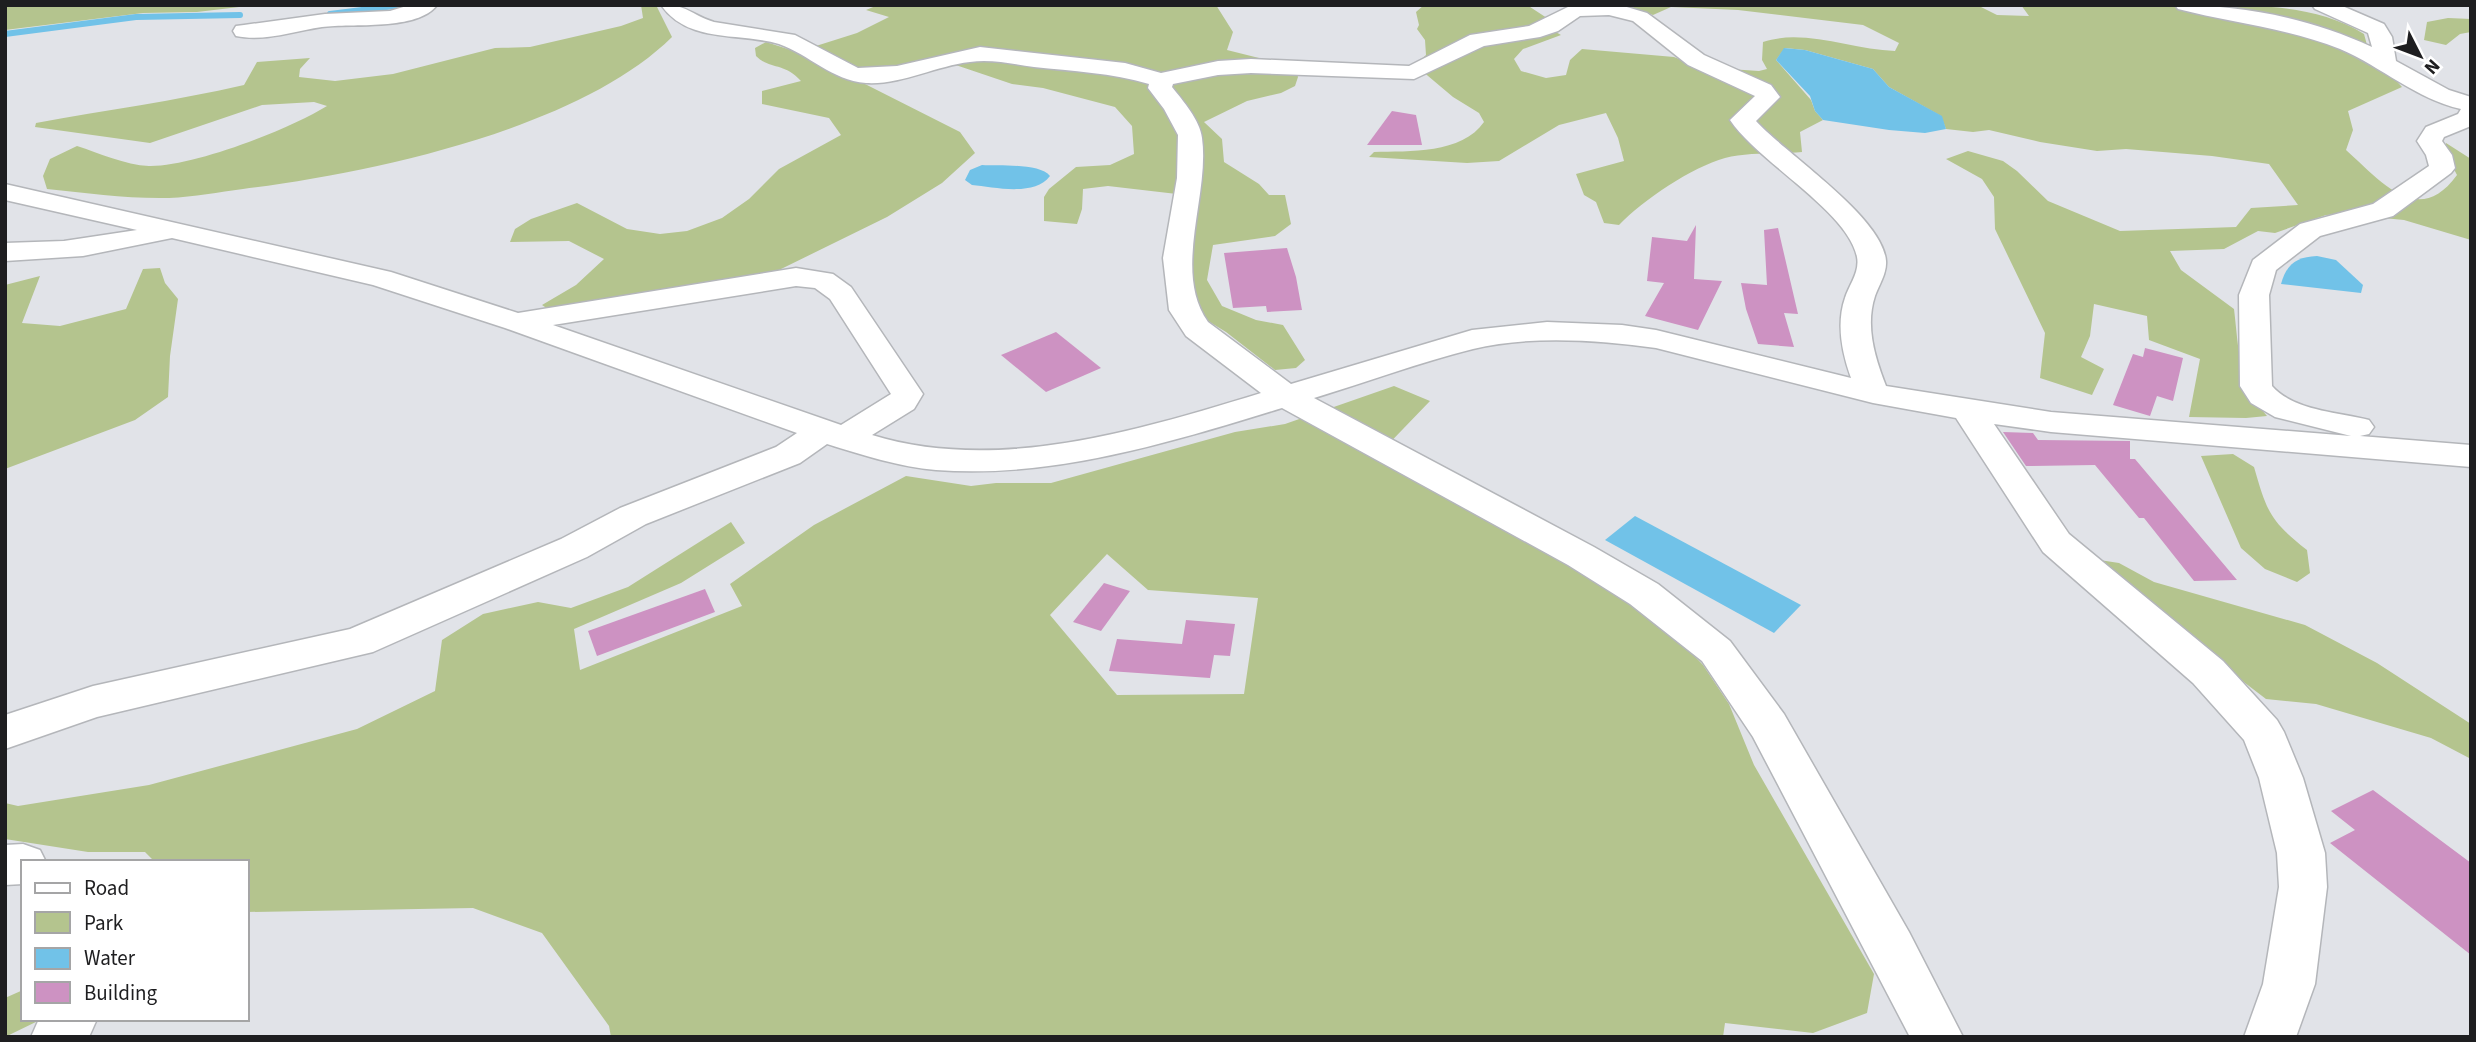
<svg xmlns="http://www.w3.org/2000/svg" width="2476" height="1042" font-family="'Source Sans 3',sans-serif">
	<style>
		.green { fill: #b4c48e; fill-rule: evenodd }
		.water { fill: #71c2e8 }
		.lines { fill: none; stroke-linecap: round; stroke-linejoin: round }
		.stream { stroke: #71c2e8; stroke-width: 6 }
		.building { fill: #cd92c2 }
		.minor-casing { stroke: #b4b6ba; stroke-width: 3 }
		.minor { fill: #fff; fill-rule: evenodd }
	</style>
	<rect width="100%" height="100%" fill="#e1e3e8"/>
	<!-- green -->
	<g class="green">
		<polygon points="5,5 257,5 197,12 143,13 5,30"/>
		<path d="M641,5H656L672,37C579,129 371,173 243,189C219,192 194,197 169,198C128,199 88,193 47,189L43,176L50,159L77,146C99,153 125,165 149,166C193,167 290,129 327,106L314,102L262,105L150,143L35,127L36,123C106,110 175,101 244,85L257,62L310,58L300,69L299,77L335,81L393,74L495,48L530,47L621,26L643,18Z"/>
		<path d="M878,5H1216L1233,32L1227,50L1267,60L1294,62L1298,77L1295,86L1281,93L1247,101L1204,122L1222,139L1224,162L1259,184L1269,195H1285L1291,224L1275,236L1213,245L1207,280L1222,306L1256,320L1283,325L1305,360L1296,368L1275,370L1226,332L1208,321L1198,304L1184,266L1194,196L1108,186L1083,189L1082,209L1077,224L1044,221V197L1049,189L1076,167L1110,165L1134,154L1132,126L1115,107L1043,88L1012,84L935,58L873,72L865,84L960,132L975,153L942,183L887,217L777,271L551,311L542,305L576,285L604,259L569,241L510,242L515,229L531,219L577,203L627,229L660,234L687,231L722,218L749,199L779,169L841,135L829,118L762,104V91L801,81C784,62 770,70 756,56L755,48L766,42L797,52L857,33L889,17L866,10Z"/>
		<path d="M1424,5H1527L1550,20L1542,24L1561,35L1523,49L1514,59L1521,71L1546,78L1566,75L1570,60L1582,49L1674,57L1699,67L1759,71L1767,69L1762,60L1763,42C1804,28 1852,50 1895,51L1899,43L1863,25L1738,10L1671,7L1653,15L1626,5H1977L1997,15L2029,16L2021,5C2067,5 2116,1 2161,5C2225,11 2361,36 2402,87L2348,111L2353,130L2346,150C2380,180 2418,229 2457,175L2445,152L2446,143L2471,159V240L2404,220L2342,214L2326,215L2275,233L2258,231L2224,249L2170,251L2181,270L2234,309C2239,351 2238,382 2267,416L2246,418L2189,417L2200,359L2149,340L2147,316L2094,304L2090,336L2081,357L2104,369L2092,395L2040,378L2045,333L1995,229L1994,197L1982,179L1946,159L1968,151L2003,161L2017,171L2048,201L2120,231L2236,227L2251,208L2298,205L2269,164L2212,156L2126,149L2097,151L2040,142L1989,130L1973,132L1946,129L1941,116L1889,87L1873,69L1805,50L1785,48L1776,60L1811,100L1815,111L1823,120L1800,132L1802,152C1778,154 1748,152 1725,158C1692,167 1643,200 1619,225L1604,223L1596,202L1584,195L1576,174L1624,161L1618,138L1606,113L1559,125L1499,161L1467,163L1369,157L1374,152C1409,151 1462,154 1484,122L1479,113L1453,97L1415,65L1426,55L1425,40L1417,29L1419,25L1416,12Z"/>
		<path d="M2210,5C2262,5 2319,6 2364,34L2367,45L2319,27Z"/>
		<polygon points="2448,18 2471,19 2471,32 2460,34 2446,45 2424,40 2427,22"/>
		<polygon points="160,268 165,283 178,299 170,356 168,397 135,420 5,469 5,285 40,276 22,323 60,326 126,309 143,269"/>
		<path d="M1394,386L1430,401L1376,457L1560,560L1660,620L1703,665L1729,704L1754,765L1874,974L1867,1013L1813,1033L1725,1023L1723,1037H611L609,1026L542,933L473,908L247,912V862H155L145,852H88L5,839V803L18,806L149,785L357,729L435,691L442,640L483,614L538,602L571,608L628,587L731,522L745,543L681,583L574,629L580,670L742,606L730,584L814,525L906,476L971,486L996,483H1051L1235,432L1285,424ZM1107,554L1148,590L1258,598L1244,694L1117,695L1050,615Z"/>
		<path d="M2233,454L2254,467C2267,512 2270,521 2307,550L2310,573L2297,582L2265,569L2241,548L2201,456Z"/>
		<polygon points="2080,557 2119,563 2154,582 2305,625 2377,663 2471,724 2471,759 2431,738 2316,704 2266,699"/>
		<polygon points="23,990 23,1019 42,1019 5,1037 5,998"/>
	</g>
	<!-- water -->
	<g class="water">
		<polygon points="1784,48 1805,50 1873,69 1889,87 1942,116 1946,129 1925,133 1889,130 1823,120 1815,111 1810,96 1776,60"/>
		<path d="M982,165C998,166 1040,163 1050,176C1034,197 994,187 972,185L965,180L970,170Z"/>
		<path d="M2317,256L2336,260L2363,285L2361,293L2281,284C2287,263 2297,257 2317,256Z"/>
		<polygon points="1635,516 1801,605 1774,633 1605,540"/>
	</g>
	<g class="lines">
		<!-- stream -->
		<g class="stream">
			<polyline points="330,14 402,5"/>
			<polyline points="5,34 136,17 240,15"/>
		</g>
	</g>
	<!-- building -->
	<g class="building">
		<polygon points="1392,111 1416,115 1422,145 1367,145"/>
		<polygon points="1696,225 1694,279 1722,281 1698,330 1645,316 1664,283 1647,281 1652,237 1687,241"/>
		<polygon points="1778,228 1798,314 1784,313 1794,347 1758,344 1746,309 1741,283 1767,285 1764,230"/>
		<polygon points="1287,248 1296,277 1302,310 1267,312 1266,306 1233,308 1224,253"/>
		<polygon points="1056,332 1101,368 1046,392 1001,355"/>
		<polygon points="2145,348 2183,358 2173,401 2157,396 2150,416 2113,405 2133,354 2143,357"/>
		<polygon points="2003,432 2033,433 2038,440 2130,441 2130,459 2135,459 2237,580 2194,581 2144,518 2139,518 2095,465 2026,466"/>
		<polygon points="1104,583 1130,591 1101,631 1073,622"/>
		<polygon points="705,589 715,612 597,656 588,631"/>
		<polygon points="1186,620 1235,624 1230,656 1214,655 1210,678 1109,671 1117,639 1182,644"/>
		<polygon points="2373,790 2471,863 2471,955 2330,843 2355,830 2331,811"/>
	</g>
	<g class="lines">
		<defs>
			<g id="minor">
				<path d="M410,5H437C418,31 352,23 322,27C295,31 264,42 236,36L233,31L236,26L244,25L325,14L390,11Z"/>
				<path d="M661,5C689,5 689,14 714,22L795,35L858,68L897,66L980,47L1125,63L1161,73L1218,61L1251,59L1409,66L1470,35L1529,26L1570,6L1620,5L1647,13L1704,55L1771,85L1780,97L1756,121C1786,154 1883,217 1886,261C1887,273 1879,285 1875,296C1865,326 1875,358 1886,386L2051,412L2351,436L2275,417L2251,403L2240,386L2239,295L2253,260L2300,224L2373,204L2429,166L2426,155L2417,141L2426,127L2458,114L2461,109C2416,99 2382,67 2340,49C2288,28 2232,23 2178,9L2175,5C2242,5 2310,18 2372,47L2368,33L2315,9L2312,5H2340L2384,24L2392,37L2396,61L2449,90L2471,97V126L2444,137L2442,141L2452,155L2455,168L2451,173L2393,216L2320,236L2276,270L2269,295L2272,386C2294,411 2338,412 2369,420L2374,427L2369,434L2360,436L2471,445V467L2051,432L1994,424L2069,534L2223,661L2277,720L2284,732L2303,778L2325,853L2327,887L2315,984L2296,1037H2244L2263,984L2279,887L2277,853L2259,778L2244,740L2193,683L2043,552L1956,418L1873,403L1656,348C1599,340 1530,335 1473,349C1420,362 1367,382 1314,398L1594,547L1658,584L1730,641L1784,714L1909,932L1963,1037H1910L1753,737L1702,661L1630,604L1568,565L1282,408C1172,442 1053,479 936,470C899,467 863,455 827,444L800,463L646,524L587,557L373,652L97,717L5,749V715L93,686L350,629L561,539L620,508L776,447L797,433L505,328L373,285L172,238L83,256L5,261V243L64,241L137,230L5,200V184L391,272L518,313L796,268L833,274L851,287L923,394L914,409L872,435C998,474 1140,430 1261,393L1186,336L1169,310L1163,258L1177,178L1178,135L1164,109L1148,88L1149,84C1112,73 1072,71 1034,67C1013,64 991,59 970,62C935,66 902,85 866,83C831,80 810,55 779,44C739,32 688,44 661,5ZM1609,15L1633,21L1688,65L1755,96L1730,120C1758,162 1848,211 1857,257C1860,272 1849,285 1845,298C1836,324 1842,353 1851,378L1656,330L1622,325L1547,322L1472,330L1291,384L1208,322C1172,271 1210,196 1202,138C1200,120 1183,101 1172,87L1173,84L1218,75L1251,73L1414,79L1484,46L1540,37L1558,31L1580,16ZM796,286L815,288L830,299L891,394L841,425L553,325Z"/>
				<polygon points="23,844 40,850 46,862 23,862 23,884 5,885 5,845"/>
				<polygon points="39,1019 97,1019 89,1037 31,1037"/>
			</g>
		</defs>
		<!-- minor casing -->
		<use href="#minor" class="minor-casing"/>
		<!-- minor -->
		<use href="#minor" class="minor"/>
	</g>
	<!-- border -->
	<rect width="2476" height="1042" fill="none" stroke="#1e1e20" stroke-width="14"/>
	<!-- legend -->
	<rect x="21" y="860" width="228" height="161" fill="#ffffff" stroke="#a5a5a6" stroke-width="2"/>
	<rect x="35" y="883" width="35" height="10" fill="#ffffff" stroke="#a5a5a6" stroke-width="2"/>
	<text x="84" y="895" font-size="21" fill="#1e1e20">Road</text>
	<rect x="35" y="912" width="35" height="21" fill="#b4c48e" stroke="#a5a5a6" stroke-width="2"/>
	<text x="84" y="930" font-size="21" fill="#1e1e20">Park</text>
	<rect x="35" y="948" width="35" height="21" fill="#71c2e8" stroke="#a5a5a6" stroke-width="2"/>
	<text x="84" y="965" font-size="21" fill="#1e1e20">Water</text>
	<rect x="35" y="982" width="35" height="21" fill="#cd92c2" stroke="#a5a5a6" stroke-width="2"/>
	<text x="84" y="1000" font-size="21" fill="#1e1e20">Building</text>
	<!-- north arrow -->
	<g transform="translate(2420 56) rotate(132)" stroke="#ffffff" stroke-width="5" paint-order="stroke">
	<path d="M0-5L12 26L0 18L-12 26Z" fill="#1e1e20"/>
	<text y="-10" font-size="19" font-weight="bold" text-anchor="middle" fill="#1e1e20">N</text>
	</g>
</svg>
